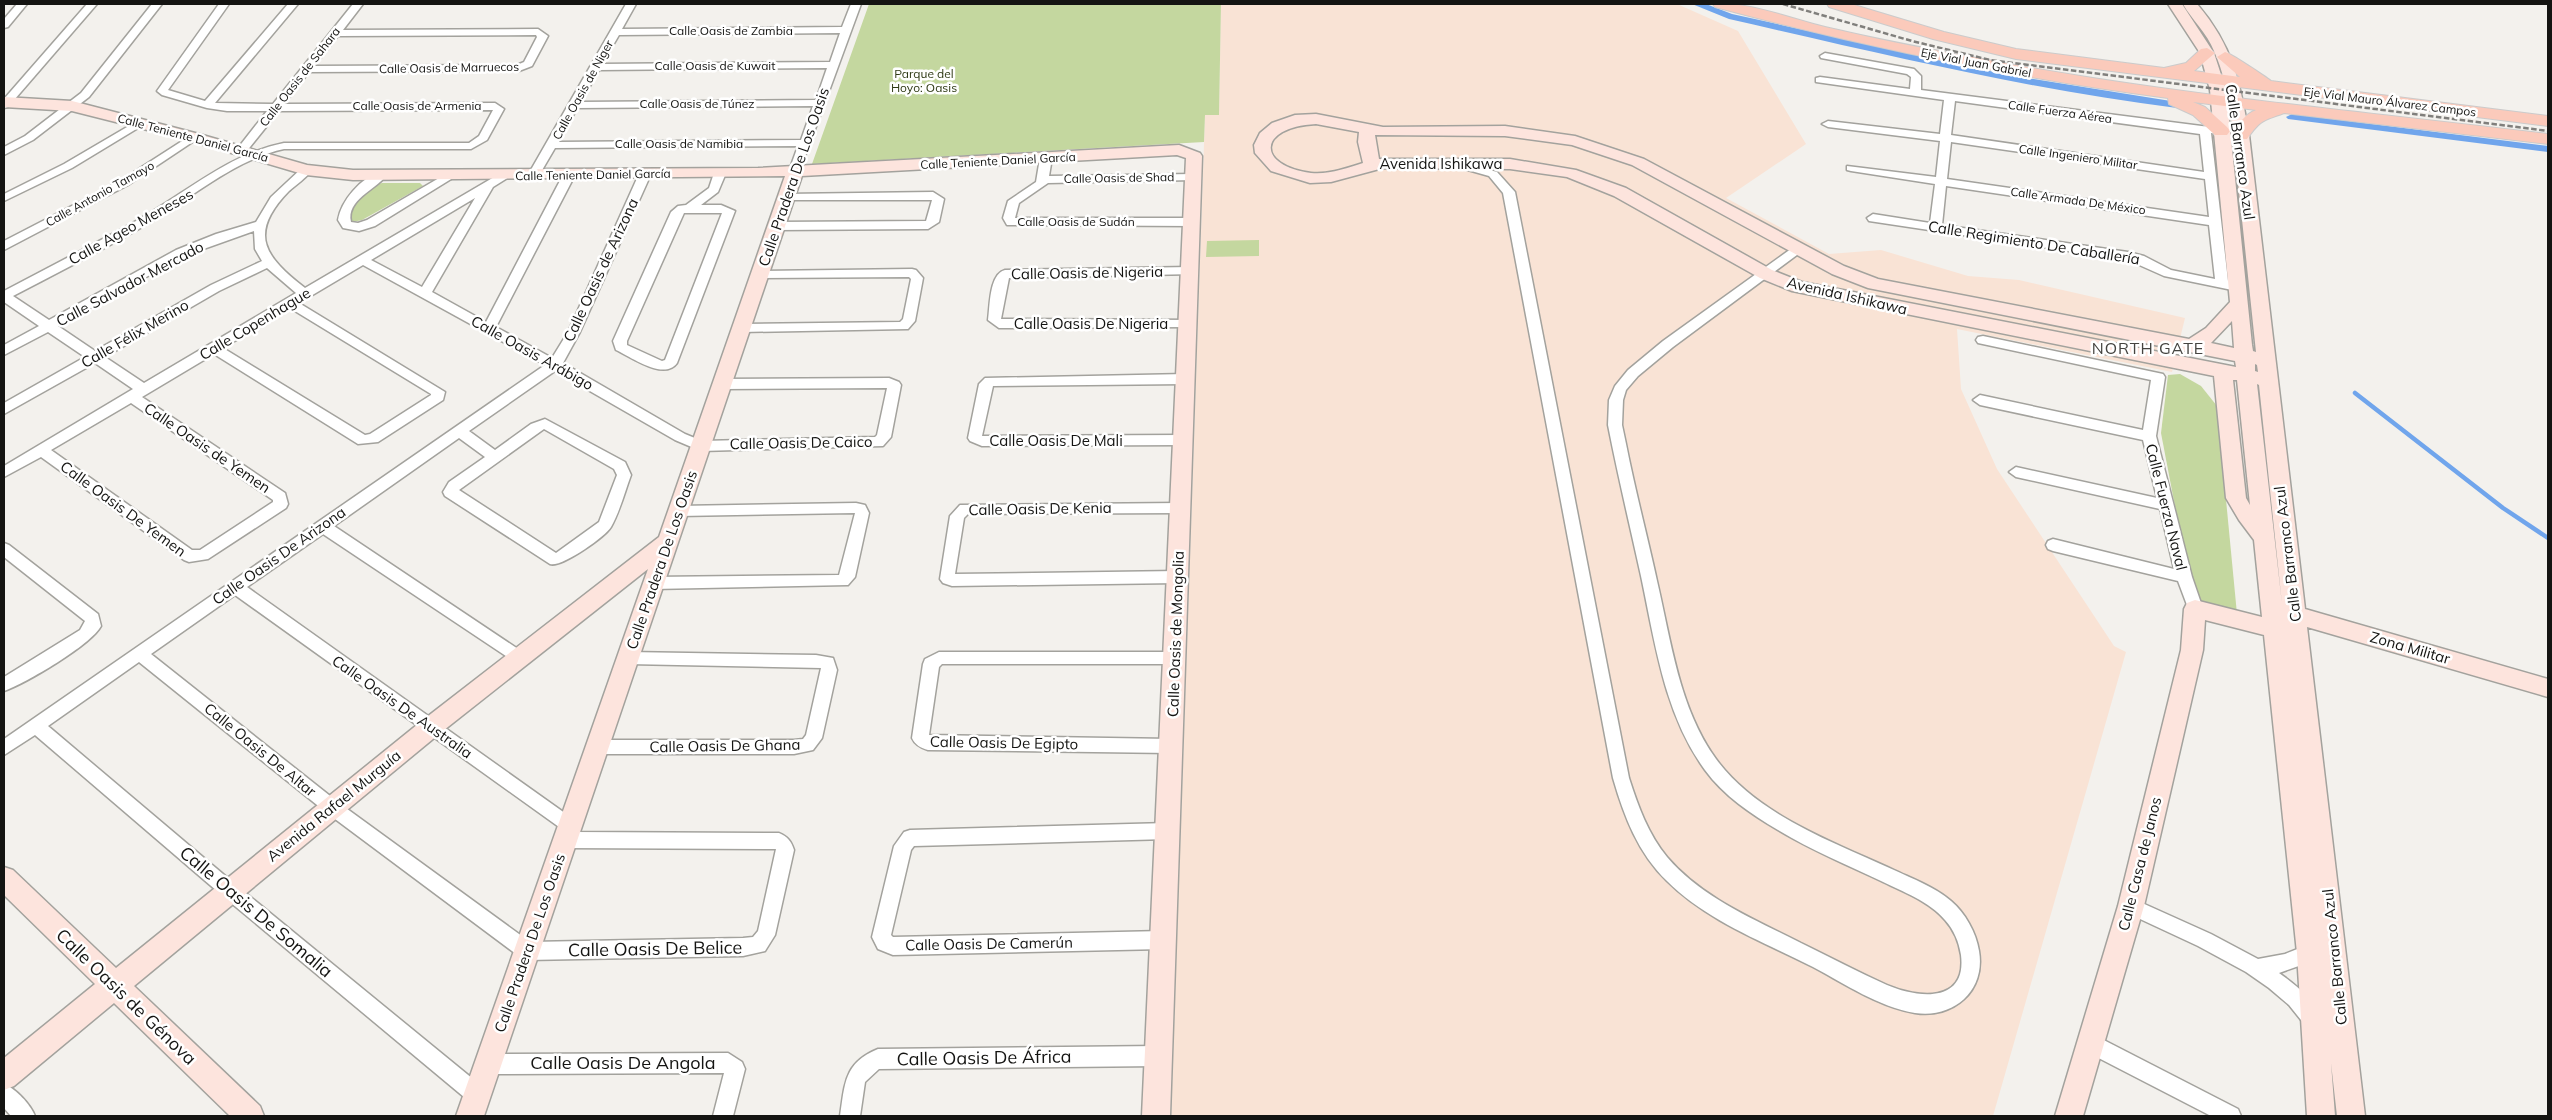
<svg xmlns="http://www.w3.org/2000/svg" width="2552" height="1120" font-family="Mulish,sans-serif">
	<style>
		.industrial { fill: #f9e3d5 }
		.green { fill: #c4d79f }
		.lines { fill: none; stroke-linecap: round; stroke-linejoin: round }
		.stream { stroke: #70a5ec; stroke-width: 4.5 }
		.canal { fill: #70a5ec; fill-rule: evenodd }
		.street-casing { stroke: #a3a29d; stroke-width: 3 }
		.secondary-casing { stroke: #a3a29d; stroke-width: 3 }
		.primary-casing { stroke: #cbcbcb; stroke-width: 2 }
		.street { fill: #fff; fill-rule: evenodd }
		.secondary { fill: #fde4dd; fill-rule: evenodd }
		.primary { fill: #fbcabb; fill-rule: evenodd }
		.rail { stroke: #807f7c; stroke-width: 2.5; stroke-dasharray: 5.5 2.5; stroke-linecap: butt }
		.labels { text-anchor: middle; stroke-width: 5; stroke-linejoin: round; paint-order: stroke }
		.far-street-label { font-size: 12px; fill: #141412; stroke: #fff }
		.far-park-label { font-size: 12px; fill: #2f3a15; stroke: #fff }
		.street-label { font-size: 15px; fill: #141412; stroke: #fff }
		.neighbourhood-label { font-size: 16px; letter-spacing: 1px; fill: #454440; stroke: #fff }
		.near-street-label { font-size: 18px; fill: #141412; stroke: #fff }
	</style>
	<rect width="100%" height="100%" fill="#f3f1ed"/>
	<!-- industrial -->
	<polygon class="industrial" points="1221,4 1677,4 1738,31 1806,144 1726,198 1829,254 1881,250 1968,276 2019,280 2185,318 2172,372 1957,329 1961,389 1997,469 2114,646 2126,652 1993,1116 1171,1116 1205,115 1219,115"/>
	<!-- green -->
	<g class="green">
		<polygon points="869,4 1221,4 1219,115 1205,115 1204,142 812,164"/>
		<path d="M382,183H420L423,186L362,220L353,222L350,217C353,201 366,188 382,183Z"/>
		<polygon points="1259,240 1259,256 1206,257 1207,241"/>
		<polygon points="2180,374 2201,386 2217,406 2237,614 2194,606 2161,433 2168,375"/>
	</g>
	<g class="lines">
		<!-- stream -->
		<polyline class="stream" points="2355,393 2503,508 2548,538"/>
		<!-- canal -->
		<g class="canal">
			<path d="M1692,4H1706L1732,14L2008,75L2177,102L2182,105L2177,108C2026,89 1878,53 1729,19Z"/>
			<polygon points="2292,114 2548,146 2548,152 2288,119 2286,117"/>
		</g>
		<defs>
			<g id="street">
				<polygon points="17,4 27,4 8,27 4,28 4,19"/>
				<polygon points="87,4 97,4 8,107 4,108 4,99"/>
				<polygon points="152,4 162,4 89,97 33,140 4,155 4,147 25,136 81,93"/>
				<path d="M219,4H229L168,90L205,101L288,4H298L215,103L273,104L353,4H363L343,30L538,29L548,36L532,66L519,71L309,72L284,104L495,103L504,109L487,140L471,149H284C233,160 189,200 144,226C101,251 57,273 13,296L49,320L176,250L216,234L256,222L271,197L302,168L306,167L312,170C306,178 297,184 289,191C247,234 265,257 305,288L501,173H509V177L493,187L432,292L486,322L563,175L569,172L575,175L496,327L552,358L568,332L639,174L645,171L651,174L580,332L563,363L685,434L702,441L875,437L877,435L887,388L722,389L715,384L722,379L889,378L899,382L901,385L891,437L883,446L701,451L675,440L555,371L469,431L495,450L531,424L545,419L625,462L631,475C625,491 620,511 611,527C605,537 561,568 550,564L445,496L443,492L449,482L485,457L459,438L334,526L524,653L526,658L524,663L518,664L323,534L247,587L576,821L579,826L574,832L779,833C788,837 791,841 794,850L775,935L765,951L743,956L527,960L520,957L327,813L139,662L48,726L236,885L484,1088L487,1095L484,1102L477,1105L470,1102L224,897L35,735L4,755V739L545,365L363,265L299,303L445,392L443,400L378,442L358,444L214,354L142,397L285,493L288,504L286,508L208,559L189,562L184,560L41,457L4,477V466L133,389L95,363L4,414V403L85,357L48,332L4,355V345L39,326L4,302V291C48,268 92,245 136,221C185,194 228,154 284,143H469L479,136L493,110L279,111L246,152H238V148L267,111H227L207,108L162,95L157,91ZM536,35L537,37L524,62L517,65L314,66L338,36ZM475,198L422,287L371,260ZM254,231L255,249L262,261L211,285L95,351L58,326L184,256ZM267,268L296,293L144,383L105,357L219,291ZM290,308L431,394V395L370,434L365,435L223,348ZM131,403L273,500V502L200,550H192L51,450ZM544,429L614,469L617,475L599,522L556,553L459,490ZM235,595L566,832L559,834L556,840L559,846L565,848L776,849L758,931L753,937L743,938L530,942L339,803L151,654Z"/>
				<path d="M626,4H636L622,29L842,27L851,4H861L799,173H791L789,171L798,146L555,148L538,177H530L528,175ZM840,33L830,62L602,64L619,35ZM827,68L816,100L581,102L599,70ZM813,106L801,140L559,142L577,108Z"/>
				<path d="M1825,53L1914,69L1921,76V90L2225,129V133H2211L2228,281L2241,284L2243,287L2237,291L2164,276L2128,260L1869,221L1867,218L1873,214L1930,223L1935,184L1851,171L1847,170V166L1936,177L1940,141L1828,127L1822,124L1828,121L1940,134L1944,100L1816,82V78L1820,77L1910,89L1911,77L1907,74L1821,58L1820,56ZM1955,101L2200,134L2204,172L1951,135ZM1951,142L2205,179L2209,217L1947,179ZM1946,186L2209,225L2215,279L2171,270L2144,256L2128,252L1942,225Z"/>
				<polygon points="139,120 145,123 143,125 72,168 4,201 4,194 64,164"/>
				<polygon points="193,134 197,135 197,139 128,185 4,250 4,241 120,181"/>
				<polygon points="1046,155 1052,158 1049,176 1194,174 1200,177 1194,180 1048,183 1019,203 1015,218 1193,218 1199,222 1193,226 1007,225 1003,218 1008,201 1036,182 1040,158"/>
				<path d="M1454,160L1497,172L1515,192L1629,778C1638,806 1648,834 1667,857C1702,898 1754,919 1801,943C1830,957 1858,972 1887,985C1917,998 1967,1004 1961,955C1959,942 1954,930 1945,920C1929,901 1903,892 1881,881C1847,865 1811,850 1778,830C1751,814 1724,796 1705,770C1664,714 1655,642 1641,576C1630,526 1618,476 1608,425L1609,400L1615,386L1628,370L1663,341L1795,246H1803L1805,249L1673,347L1638,376L1626,390L1623,400L1622,425L1626,444C1635,490 1647,535 1657,581C1671,641 1679,708 1716,759C1757,815 1833,842 1894,870C1913,879 1935,887 1951,901C1965,913 1976,932 1979,951C1986,991 1953,1019 1915,1013C1879,1007 1845,984 1813,967C1764,942 1707,921 1667,881C1638,853 1624,816 1613,778L1503,193L1489,176L1450,165V161Z"/>
				<path d="M720,170L726,173L718,192L701,205H721L735,211L677,363C664,381 631,357 616,350L613,341L671,212L678,206L686,205L709,188L714,173ZM684,213H722L665,360L662,361L627,345V341Z"/>
				<path d="M380,173L386,176C375,190 346,200 351,222L358,223L367,220L446,174L450,173L456,176L375,226L359,231L343,228L338,220C341,201 361,177 380,173Z"/>
				<polygon points="933,192 944,199 939,222 928,229 777,230 771,226 777,222 926,221 932,200 782,200 780,198 786,194"/>
				<path d="M1191,267L1197,271L1195,274L1009,278L1001,319L1193,320L1194,323L1193,326L1188,327L999,328L988,320C990,307 989,274 1005,270Z"/>
				<polygon points="912,269 916,270 923,278 915,321 908,329 742,332 736,328 742,324 900,322 903,319 911,279 909,277 760,278 756,277 754,274 756,271"/>
				<polygon points="1983,336 2163,374 2165,377 2156,436 2192,577 2203,609 2200,613 2190,613 2178,581 2053,551 2048,549 2046,545 2048,541 2053,539 2174,569 2160,509 2016,477 2009,472 2016,467 2157,498 2143,440 1980,405 1973,400 1980,395 2143,430 2151,380 1978,343 1976,340 1978,337"/>
				<polygon points="1186,374 1193,379 1186,384 993,386 982,436 1184,435 1191,440 1184,445 982,446 970,441 968,438 979,384 985,378"/>
				<polygon points="856,503 865,505 869,513 855,577 848,585 653,589 648,587 645,583 648,579 653,577 839,575 855,513 679,516 674,515 672,511 674,507 679,506"/>
				<polygon points="1181,503 1186,504 1188,508 1186,512 1181,513 968,514 964,518 955,574 1178,571 1183,573 1186,577 1183,581 1178,583 952,586 943,583 940,579 950,516 960,505"/>
				<path d="M4,543L9,545L98,614L101,626C91,645 26,683 4,691V677L80,630L85,621L4,557Z"/>
				<polygon points="628,652 816,655 833,658 837,670 822,738 813,750 794,754 597,754 591,752 589,747 591,742 597,740 794,740 803,739 806,735 821,668 628,664 622,663 620,658 622,653"/>
				<path d="M939,652H1175L1181,653L1183,658L1181,663L1175,664H942L939,667L929,735L1171,739L1177,741L1179,746L1177,751L1171,753L928,750C921,748 915,745 912,738L923,664L925,659Z"/>
				<polygon points="1168,823 1174,826 1177,831 1174,836 1168,839 914,846 911,850 891,935 893,937 1163,931 1170,934 1172,940 1170,946 1163,949 893,955 878,949 872,937 894,846 904,832 910,830"/>
				<path d="M2131,898L2211,934L2258,959L2285,954L2310,944L2323,948L2325,954L2323,960L2310,962L2279,973C2295,984 2314,1000 2322,1018L2319,1025L2312,1027L2305,1025L2289,1005L2269,988L2246,972L2198,946L2125,912L2122,906L2125,900Z"/>
				<polygon points="2092,1034 2238,1109 2241,1116 2211,1116 2085,1051 2082,1044 2085,1037"/>
				<path d="M1159,1046L1166,1049L1169,1056L1166,1063L1159,1066L879,1069L865,1082L860,1116H840C845,1083 844,1063 878,1049Z"/>
				<polygon points="728,1053 742,1062 745,1069 733,1116 713,1116 724,1073 488,1074 481,1071 478,1064 481,1057 488,1054"/>
				<path d="M4,1084C16,1089 30,1104 35,1116H11L4,1108Z"/>
			</g>
			<g id="secondary">
				<path d="M2168,4H2182L2214,53L2226,90L2252,345L2253,351L2256,352C2250,295 2244,238 2238,182C2233,138 2232,91 2214,51C2207,33 2192,20 2183,4H2197C2233,46 2240,82 2249,135L2305,609L2548,679V697L2307,627L2365,1116H2337L2331,1063L2335,1116H2307L2297,953L2264,635L2205,620L2203,650L2144,906L2083,1116H2055L2118,906L2181,650L2184,609L2187,603L2195,600L2262,617L2254,540L2239,520L2226,498L2214,376L1792,291L1760,278L1614,196L1567,177L1510,169L1383,168L1331,182L1310,183L1271,171L1255,153L1254,145L1260,133L1272,123L1295,115L1316,114L1383,127L1505,126L1575,136L1644,159L1844,266L1878,279L2189,339L2206,328L2230,302L2210,90L2200,53ZM1316,124L1359,132L1358,142L1363,163C1347,168 1328,175 1311,173C1256,166 1257,127 1316,124ZM1375,135L1505,136L1572,145L1632,165L1832,274L1868,288L2235,361L2236,367L1802,282L1772,270L1626,188L1576,170L1510,159H1379ZM2232,321L2234,348L2211,343ZM2255,364L2257,365L2258,372L2255,371ZM2233,380H2237L2250,505L2246,498ZM2257,384L2259,385L2282,604Z"/>
				<polygon points="4,97 72,101 199,134 307,165 353,170 758,168 1179,145 1200,153 1202,156 1170,1116 1142,1116 1186,158 1177,155 802,176 484,1116 456,1116 648,569 439,734 134,986 260,1106 264,1116 230,1116 114,1003 14,1086 4,1090 4,1058 95,984 4,895 4,867 13,870 116,968 423,720 659,537 785,176 353,180 306,175 187,140 72,111 4,107"/>
			</g>
			<g id="primary">
				<path d="M1713,4C1751,2 1788,18 1825,27C1884,41 1944,52 2004,63C2184,96 2367,112 2548,134V144L2284,113C2263,121 2261,119 2247,139H2235L2232,135C2238,124 2244,115 2256,110L2193,102L2205,107L2227,127L2230,131L2227,135H2215L2193,115L2169,104L2168,98C2014,78 1865,47 1715,7Z"/>
				<path d="M1827,4H1851L1944,32L2016,49L2164,68L2186,63L2201,49L2207,48L2215,53L2194,71L2240,77L2217,57L2225,52C2230,53 2266,77 2271,81L2548,116V126L2016,59L1933,39L1829,7Z"/>
			</g>
		</defs>
		<!-- street casing -->
		<use href="#street" class="street-casing"/>
		<!-- secondary casing -->
		<use href="#secondary" class="secondary-casing"/>
		<!-- primary casing -->
		<use href="#primary" class="primary-casing"/>
		<!-- street -->
		<use href="#street" class="street"/>
		<!-- secondary -->
		<use href="#secondary" class="secondary"/>
		<!-- primary -->
		<use href="#primary" class="primary"/>
		<!-- rail -->
		<polyline class="rail" points="1783,4 1912,41 1990,60 2548,131"/>
	</g>
	<g class="labels">
		<!-- far-street labels -->
		<g class="far-street-label">
			<text x="731" y="35">Calle Oasis de Zambia</text>
			<text transform="translate(1976 63) rotate(11)" y="4">Eje Vial Juan Gabriel</text>
			<text x="715" y="70">Calle Oasis de Kuwait</text>
			<text transform="translate(449 68) rotate(-1)" y="4">Calle Oasis de Marruecos</text>
			<text transform="translate(300 77) rotate(-52)" y="4">Calle Oasis de Sahara</text>
			<text transform="translate(583 90) rotate(-61)" y="4">Calle Oasis de Niger</text>
			<text transform="translate(2390 102) rotate(7)" y="4">Eje Vial Mauro Álvarez Campos</text>
			<text x="697" y="108">Calle Oasis de Túnez</text>
			<text x="417" y="110">Calle Oasis de Armenia</text>
			<text transform="translate(2060 112) rotate(8)" y="4">Calle Fuerza Aérea</text>
			<text transform="translate(193 138) rotate(15)" y="4">Calle Teniente Daniel García</text>
			<text x="679" y="148">Calle Oasis de Namibia</text>
			<text transform="translate(2078 157) rotate(8)" y="4">Calle Ingeniero Militar</text>
			<text transform="translate(998 161) rotate(-3)" y="4">Calle Teniente Daniel García</text>
			<text transform="translate(593 175) rotate(-1)" y="4">Calle Teniente Daniel García</text>
			<text transform="translate(1119 178) rotate(-1)" y="4">Calle Oasis de Shad</text>
			<text transform="translate(100 194) rotate(-29)" y="4">Calle Antonio Tamayo</text>
			<text transform="translate(2078 201) rotate(8)" y="4">Calle Armada De México</text>
			<text x="1076" y="226">Calle Oasis de Sudán</text>
		</g>
		<!-- far-park labels -->
		<g class="far-park-label">
			<text x="924" y="78">Parque del<tspan x="924" dy="14">Hoyo: Oasis</tspan></text>
		</g>
		<!-- street labels -->
		<g class="street-label">
			<text transform="translate(2240 152) rotate(82)" y="5">Calle Barranco Azul</text>
			<text x="1441" y="169">Avenida Ishikawa</text>
			<text transform="translate(794 177) rotate(-71)" y="5">Calle Pradera De Los Oasis</text>
			<text transform="translate(131 227) rotate(-29)" y="5">Calle Ageo Meneses</text>
			<text transform="translate(2034 243) rotate(9)" y="5">Calle Regimiento De Caballería</text>
			<text transform="translate(601 270) rotate(-65)" y="5">Calle Oasis de Arizona</text>
			<text transform="translate(1087 273) rotate(-1)" y="5">Calle Oasis de Nigeria</text>
			<text transform="translate(130 284) rotate(-28)" y="5">Calle Salvador Mercado</text>
			<text transform="translate(1847 296) rotate(13)" y="5">Avenida Ishikawa</text>
			<text transform="translate(255 324) rotate(-31)" y="5">Calle Copenhague</text>
			<text x="1091" y="329">Calle Oasis De Nigeria</text>
			<text transform="translate(135 334) rotate(-30)" y="5">Calle Félix Merino</text>
			<text transform="translate(532 353) rotate(29)" y="5">Calle Oasis Arábigo</text>
			<text x="1056" y="446">Calle Oasis De Mali</text>
			<text transform="translate(801 443) rotate(-1)" y="5">Calle Oasis De Caico</text>
			<text transform="translate(207 448) rotate(34)" y="5">Calle Oasis de Yemen</text>
			<text transform="translate(2166 507) rotate(76)" y="5">Calle Fuerza Naval</text>
			<text transform="translate(123 509) rotate(36)" y="5">Calle Oasis De Yemen</text>
			<text transform="translate(1040 509) rotate(-1)" y="5">Calle Oasis De Kenia</text>
			<text transform="translate(2288 554) rotate(-97)" y="5">Calle Barranco Azul</text>
			<text transform="translate(279 556) rotate(-35)" y="5">Calle Oasis De Arizona</text>
			<text transform="translate(662 560) rotate(-71)" y="5">Calle Pradera De Los Oasis</text>
			<text transform="translate(1176 634) rotate(-88)" y="5">Calle Oasis de Mongolia</text>
			<text transform="translate(2410 648) rotate(16)" y="5">Zona Militar</text>
			<text transform="translate(402 707) rotate(35)" y="5">Calle Oasis De Australia</text>
			<text transform="translate(1004 743) rotate(1)" y="5">Calle Oasis De Egipto</text>
			<text transform="translate(725 746) rotate(-1)" y="5">Calle Oasis De Ghana</text>
			<text transform="translate(260 750) rotate(39)" y="5">Calle Oasis De Altar</text>
			<text transform="translate(334 806) rotate(-39)" y="5">Avenida Rafael Murguía</text>
			<text transform="translate(2140 864) rotate(-76)" y="5">Calle Casa de Janos</text>
			<text transform="translate(530 943) rotate(-71)" y="5">Calle Pradera De Los Oasis</text>
			<text transform="translate(989 944) rotate(-1)" y="5">Calle Oasis De Camerún</text>
			<text transform="translate(2335 957) rotate(-96)" y="5">Calle Barranco Azul</text>
		</g>
		<!-- neighbourhood labels -->
		<g class="neighbourhood-label">
			<text x="2148" y="354">NORTH GATE</text>
		</g>
		<!-- near-street labels -->
		<g class="near-street-label">
			<text transform="translate(256 912) rotate(40)" y="6">Calle Oasis De Somalia</text>
			<text transform="translate(655 949) rotate(-1)" y="6">Calle Oasis De Belice</text>
			<text transform="translate(126 997) rotate(44)" y="6">Calle Oasis de Génova</text>
			<text transform="translate(984 1058) rotate(-1)" y="6">Calle Oasis De África</text>
			<text x="623" y="1069">Calle Oasis De Angola</text>
		</g>
	</g>
	<!-- border -->
	<rect width="2552" height="1120" fill="none" stroke="#141412" stroke-width="10"/>
</svg>
